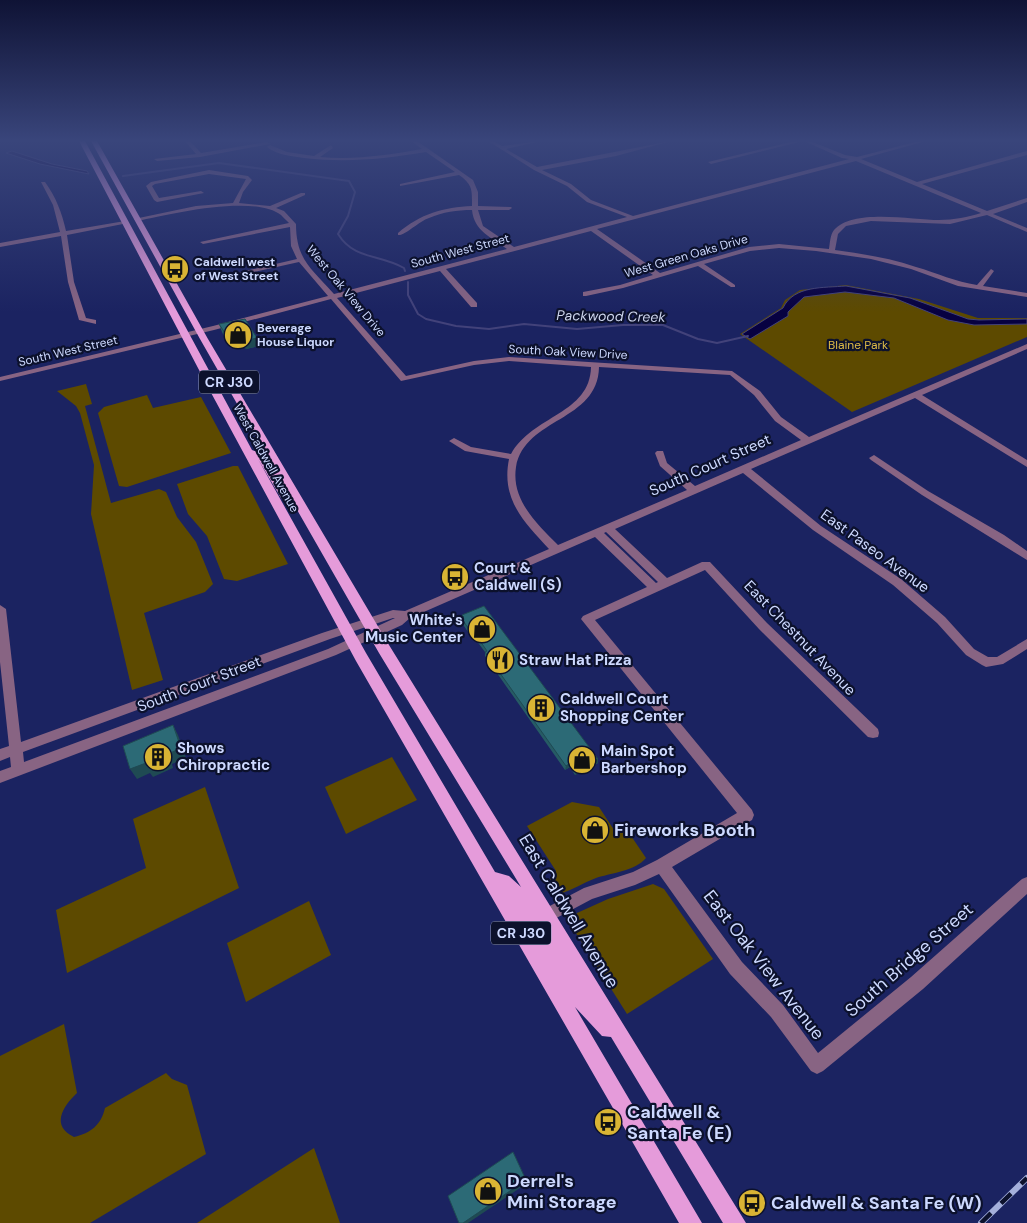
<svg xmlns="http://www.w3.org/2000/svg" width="1027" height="1223" font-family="'DM Sans',sans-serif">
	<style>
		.green { fill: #5d4a00 }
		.water { fill: #070141; stroke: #42427a }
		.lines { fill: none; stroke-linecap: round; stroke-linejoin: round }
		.stream { stroke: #42427a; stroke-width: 2 }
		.minor { fill: #886483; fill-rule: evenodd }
		.major { fill: #e59bda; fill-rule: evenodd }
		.rail-casing { stroke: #a5b0dc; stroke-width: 6 }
		.rail { stroke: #0c112c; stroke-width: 4.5; stroke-dasharray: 14; stroke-linecap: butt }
		.wall { fill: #265b65 }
		.shaded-wall { fill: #1f4a53 }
		.building { fill: #2c6a76; stroke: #1f4a53 }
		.labels { text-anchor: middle; stroke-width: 4.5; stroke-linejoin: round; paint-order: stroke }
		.far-street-label { font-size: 12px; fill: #cdd9ff; stroke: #0c112c }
		.far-poi-label { font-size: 12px; font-weight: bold; fill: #cdd9ff; stroke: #0c112c; text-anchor: start }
		.far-park-label { font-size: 12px; fill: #ddba47; stroke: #0c112c }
		.far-water-label { font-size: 14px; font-style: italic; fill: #cdd5ed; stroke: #0c112c }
		.shield { fill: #0c112c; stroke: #939dc0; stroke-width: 1 }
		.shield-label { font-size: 14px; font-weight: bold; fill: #cdd9ff }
		.street-label { font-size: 15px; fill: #cdd9ff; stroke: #0c112c }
		.poi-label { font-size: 15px; font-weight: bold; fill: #cdd9ff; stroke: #0c112c; text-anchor: start }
		.near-poi-label { font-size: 18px; font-weight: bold; fill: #cdd9ff; stroke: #0c112c; text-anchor: start }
		.near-street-label { font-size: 18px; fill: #cdd9ff; stroke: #0c112c }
	</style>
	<rect width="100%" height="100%" fill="#1b2361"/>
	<!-- green -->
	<g class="green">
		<polygon points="846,285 919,299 978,318 1027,318 1027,337 852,412 740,334 781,308 785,300 800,290"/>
		<polygon points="86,384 92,404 85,406 111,503 159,489 166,492 177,517 196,542 213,584 205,592 144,613 163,680 132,690 91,514 94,465 80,413 76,406 57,391"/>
		<polygon points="147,395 153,408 201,397 231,453 127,487 119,486 98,413 104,407"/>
		<polygon points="233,466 238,466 288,564 237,581 224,579 207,536 188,514 177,484"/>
		<polygon points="392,757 417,800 346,834 325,787"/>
		<polygon points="205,787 239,888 67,973 56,910 146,868 133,819"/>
		<path d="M572,802L599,807L616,833L625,827L646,858C635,871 611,873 596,878C583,883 572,890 560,894L550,879L556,871L527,826Z"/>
		<polygon points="653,884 664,889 713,959 627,1014 574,930 572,924 577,913 608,899"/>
		<polygon points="309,901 331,955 246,1002 227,943"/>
		<path d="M64,1024L77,1093C62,1107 51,1126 74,1137C91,1133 101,1125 105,1108L166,1073L172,1079L187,1085L206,1154L90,1223H0V1056Z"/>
		<polygon points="314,1148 340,1223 197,1223"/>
	</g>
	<!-- water -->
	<g class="water">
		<polygon points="12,151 52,164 87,171 89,174 40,164 6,153"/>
		<path d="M846,286L910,298L968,319L979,320L1027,319V324L974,325L948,320L894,298L845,292L804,297L788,312V316L750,339L742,334L783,308C794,285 824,288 846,286Z"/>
	</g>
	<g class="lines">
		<!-- stream -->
		<g class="stream">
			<path d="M123,176L219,163L349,181L355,192L348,216L338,234C354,260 380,254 404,268L405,271"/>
			<polyline points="408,282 408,295 418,314 426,319 456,326 489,329 524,324 577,329 623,325 663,325 698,339 717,343 748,336"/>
		</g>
		<!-- minor -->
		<g class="minor">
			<polygon points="185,141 190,141 201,153 267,142 270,144 200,157 157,161 154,159 196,154"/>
			<path d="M411,141H417L473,180L478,192V206L511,207L512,208L509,210H478L483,226L514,247L627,217L587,202L567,186L534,170L488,141H493L502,146L541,141L506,149L537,167L671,141L616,156L542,170L571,184L591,200L633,216L849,159L842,158L804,141H810L845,155L857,157L919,141H926L861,159L917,182L1027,151V155L922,184L987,211L1027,198V202L993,214L1027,228V232L987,215L950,224L871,221L846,226L838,234L835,250C863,254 890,258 916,267C937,273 956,282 977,285L991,269L994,271L983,286L1027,293V297L958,286L911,269L871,259L816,251L779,248L750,251L704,264L735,285V287H731L698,266L623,288L586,296H583V292L620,285L653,275L591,231L446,269L477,303V307H471L440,271L337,298L406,376L474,361L509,357L732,371L760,391L781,417L809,437L1027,344V349L922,395L1027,460V467L915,398L751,469L821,526L901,579L945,617L974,649L988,657H997L1027,639V649L1003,664L986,667L982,665L966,655L937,623L893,585L813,530L743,473L615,529L667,578L702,562H710L767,623L878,729L879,733L878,737L873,738L868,737L759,629L705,570L595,620L752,810L754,815L752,820L672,867L742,962L783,1005L818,1053L911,977L1022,879L1027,877V894L923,989L823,1071L817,1074L811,1071L771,1017L730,974L659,874L635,885L592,899L547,923L542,920L539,915L542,910L584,888L633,872L657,860L737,813L581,619L583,616L647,587L595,537L410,618L402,625L336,655L0,783V771L11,767L10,757L0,761V749L9,746L0,662V605L6,609L21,742L322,633L393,610L405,611L549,549C523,521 501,499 509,459L465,451L449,441L454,438L471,447L511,454C533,415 590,414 591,367L509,361L474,365L401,381L331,299L214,330L0,381V377L213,326L328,296L299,262L223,279L220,277L297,259L291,246L290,227L203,244L200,242L289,223C286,220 283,217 281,215C253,194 170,214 137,221L134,219L196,206L233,203L246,179L209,174L155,184L152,186L159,198L201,191L204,193L157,202L154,200L146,186L151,182L209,170L248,176L252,180L243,192L239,203L270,206L301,193H305V195L276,208L284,211L296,224C296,260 312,269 334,294L507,249C492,238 474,231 472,210C457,210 443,212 429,218C419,221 405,236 398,235V233C420,214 444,207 472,206C472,190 473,185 459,175L400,186V184L455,172L426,152C383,159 347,163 304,158C291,156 277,155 267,147L270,145L287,152L314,156L331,145L333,148L320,157C355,160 388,155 422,149ZM856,161L981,213C968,217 954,220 939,220C913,220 853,208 834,230C830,235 830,243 829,249L779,244L749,247L660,273L597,229ZM599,367L730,375L754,395L775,421L801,440L695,486L667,463L663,451H657L655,453L660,466L687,490L558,545C537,524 511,500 516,467C525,417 598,422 599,367ZM606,532L658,582L656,583L604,533ZM393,618H395L328,649L24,762L23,752L330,639Z"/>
			<polygon points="795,141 803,141 711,164 708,162"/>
			<path d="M41,182H45C56,197 62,213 66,231L125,221L128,223L67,235L74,282L86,318L96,320V324L79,320L68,282L61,236L0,247V243L60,232L53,205Z"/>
			<polygon points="874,455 928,491 1004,535 1027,551 1027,560 922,495 871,460 869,458"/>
		</g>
		<!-- major -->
		<path class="major" d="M79,141H85L252,450L266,455L272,465L200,339L91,141H97L208,339L389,645L746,1223H723L611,1037L602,1036L575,1007L702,1223H679L356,661L209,389ZM258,459L281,498L296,508L379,653L521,887L509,876L495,872L366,653Z"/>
		<defs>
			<polyline id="rail" points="981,1223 1027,1178"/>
		</defs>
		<!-- rail casing -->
		<use href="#rail" class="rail-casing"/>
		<!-- rail -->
		<use href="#rail" class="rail"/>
	</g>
	<!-- wall -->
	<g class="wall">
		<polygon points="245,319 259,346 246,349 239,339 227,342 222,332 219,324"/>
		<polygon points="462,615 598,759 598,763 575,775 570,767 565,770 485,656 485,652 476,640 474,641 462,623"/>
	</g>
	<!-- shaded-wall -->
	<g class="shaded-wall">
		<polygon points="237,330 239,339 227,342 225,333"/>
		<polygon points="257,338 259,346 246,349 243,341"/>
		<polygon points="476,635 476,640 474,641 474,636"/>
		<polygon points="173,725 178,735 186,758 172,764 173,768 153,777 150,773 137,779 130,769 166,755"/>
		<polygon points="598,759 598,763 575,775 576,771"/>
		<polygon points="570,763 570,767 565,770 566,766"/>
		<polygon points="526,1180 526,1184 468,1223 463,1223"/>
	</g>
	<!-- building -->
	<g class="building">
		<polygon points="245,319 257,338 243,341 237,330 225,333 219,324"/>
		<polygon points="484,606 598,759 576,771 570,763 566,766 485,652 487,651 476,635 474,636 461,618 464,617 462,615"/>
		<polygon points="173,725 181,748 166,755 168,759 147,768 146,763 130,769 123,746"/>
		<polygon points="513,1152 526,1180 463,1223 459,1223 448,1196"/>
	</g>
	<!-- sky -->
	<linearGradient id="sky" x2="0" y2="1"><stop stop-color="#0f1335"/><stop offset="0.45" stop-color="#39457b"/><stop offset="1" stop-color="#39457b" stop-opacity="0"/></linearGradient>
	<rect width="1027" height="312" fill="url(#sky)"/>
	<!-- icons -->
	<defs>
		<symbol id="bus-disc" viewBox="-11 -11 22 22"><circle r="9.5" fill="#d9b434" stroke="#0c112c"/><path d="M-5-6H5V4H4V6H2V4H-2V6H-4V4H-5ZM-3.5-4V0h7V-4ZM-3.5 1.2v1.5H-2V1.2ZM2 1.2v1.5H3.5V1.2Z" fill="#111"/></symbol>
		<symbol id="shop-disc" viewBox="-11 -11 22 22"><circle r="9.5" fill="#d9b434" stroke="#0c112c"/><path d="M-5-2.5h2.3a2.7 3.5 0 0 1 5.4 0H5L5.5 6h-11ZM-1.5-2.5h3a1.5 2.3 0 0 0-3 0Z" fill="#111"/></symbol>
		<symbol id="restaurant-disc" viewBox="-11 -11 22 22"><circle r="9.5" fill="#d9b434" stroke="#0c112c"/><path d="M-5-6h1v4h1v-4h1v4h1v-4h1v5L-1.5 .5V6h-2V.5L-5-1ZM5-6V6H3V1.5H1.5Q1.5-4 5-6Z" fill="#111"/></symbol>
		<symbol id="building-disc" viewBox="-11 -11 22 22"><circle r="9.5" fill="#d9b434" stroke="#0c112c"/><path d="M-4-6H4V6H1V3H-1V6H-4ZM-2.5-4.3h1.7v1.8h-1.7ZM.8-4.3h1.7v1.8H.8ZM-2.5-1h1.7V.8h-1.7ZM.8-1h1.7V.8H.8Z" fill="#111"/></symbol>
	</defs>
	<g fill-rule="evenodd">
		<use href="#bus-disc" x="159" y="253" width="32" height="32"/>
		<use href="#shop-disc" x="222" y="319" width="32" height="32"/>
		<use href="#bus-disc" x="439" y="561" width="32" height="32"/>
		<use href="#shop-disc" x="466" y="613" width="32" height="32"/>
		<use href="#restaurant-disc" x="484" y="644" width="32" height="32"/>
		<use href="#building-disc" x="525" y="692" width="32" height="32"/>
		<use href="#building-disc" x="142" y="741" width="32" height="32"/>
		<use href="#shop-disc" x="566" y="744" width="32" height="32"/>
		<use href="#shop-disc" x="579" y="814" width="32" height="32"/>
		<use href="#bus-disc" x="592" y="1106" width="32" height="32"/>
		<use href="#shop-disc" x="472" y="1175" width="32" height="32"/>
		<use href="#bus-disc" x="736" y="1187" width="32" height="32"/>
	</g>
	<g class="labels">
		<!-- far-street labels -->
		<g class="far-street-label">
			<text transform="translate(460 251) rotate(-15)" y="4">South West Street</text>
			<text transform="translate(686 256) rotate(-16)" y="4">West Green Oaks Drive</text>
			<text transform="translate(346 291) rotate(50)" y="4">West Oak View Drive</text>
			<text transform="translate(68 351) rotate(-13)" y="4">South West Street</text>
			<text transform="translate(568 352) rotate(3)" y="4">South Oak View Drive</text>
			<text transform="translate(266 458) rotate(61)" y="4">West Caldwell Avenue</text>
		</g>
		<!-- far-poi labels -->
		<g class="far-poi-label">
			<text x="194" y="266">Caldwell west<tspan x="194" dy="14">of West Street</tspan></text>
			<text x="257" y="332">Beverage<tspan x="257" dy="14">House Liquor</tspan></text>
		</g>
		<!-- far-park labels -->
		<g class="far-park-label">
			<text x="858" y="349">Blaine Park</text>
		</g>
		<!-- far-water labels -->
		<g class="far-water-label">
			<text transform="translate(611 316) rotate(1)" y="5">Packwood Creek</text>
		</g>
		<!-- shield labels -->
		<g class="shield">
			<rect x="199" y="370.5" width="60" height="23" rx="4"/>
			<rect x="491" y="921.5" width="60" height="23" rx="4"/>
		</g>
		<g class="shield-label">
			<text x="229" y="387">CR J30</text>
			<text x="521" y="938">CR J30</text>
		</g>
		<!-- street labels -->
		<g class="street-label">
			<text transform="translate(710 465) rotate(-24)" y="5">South Court Street</text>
			<text transform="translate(875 551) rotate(36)" y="5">East Paseo Avenue</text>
			<text transform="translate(800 638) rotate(46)" y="5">East Chestnut Avenue</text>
			<text transform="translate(199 684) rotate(-21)" y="5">South Court Street</text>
		</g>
		<!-- poi labels -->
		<g class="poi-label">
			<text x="474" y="573">Court &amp;<tspan x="474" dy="17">Caldwell (S)</tspan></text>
			<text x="463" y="625" text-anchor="end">White's<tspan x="463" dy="17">Music Center</tspan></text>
			<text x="519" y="665">Straw Hat Pizza</text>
			<text x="560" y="704">Caldwell Court<tspan x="560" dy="17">Shopping Center</tspan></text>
			<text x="177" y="753">Shows<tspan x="177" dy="17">Chiropractic</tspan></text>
			<text x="601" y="756">Main Spot<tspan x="601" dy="17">Barbershop</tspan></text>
		</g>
		<!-- near-poi labels -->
		<g class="near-poi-label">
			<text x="614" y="836">Fireworks Booth</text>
			<text x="627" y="1118">Caldwell &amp;<tspan x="627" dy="21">Santa Fe (E)</tspan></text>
			<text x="507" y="1187">Derrel's<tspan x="507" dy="21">Mini Storage</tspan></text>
			<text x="771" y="1209">Caldwell &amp; Santa Fe (W)</text>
		</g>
		<!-- near-street labels -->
		<g class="near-street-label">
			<text transform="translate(569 911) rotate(59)" y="6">East Caldwell Avenue</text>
			<text transform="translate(909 960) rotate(-41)" y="6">South Bridge Street</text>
			<text transform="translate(764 965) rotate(52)" y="6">East Oak View Avenue</text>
		</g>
	</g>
</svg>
